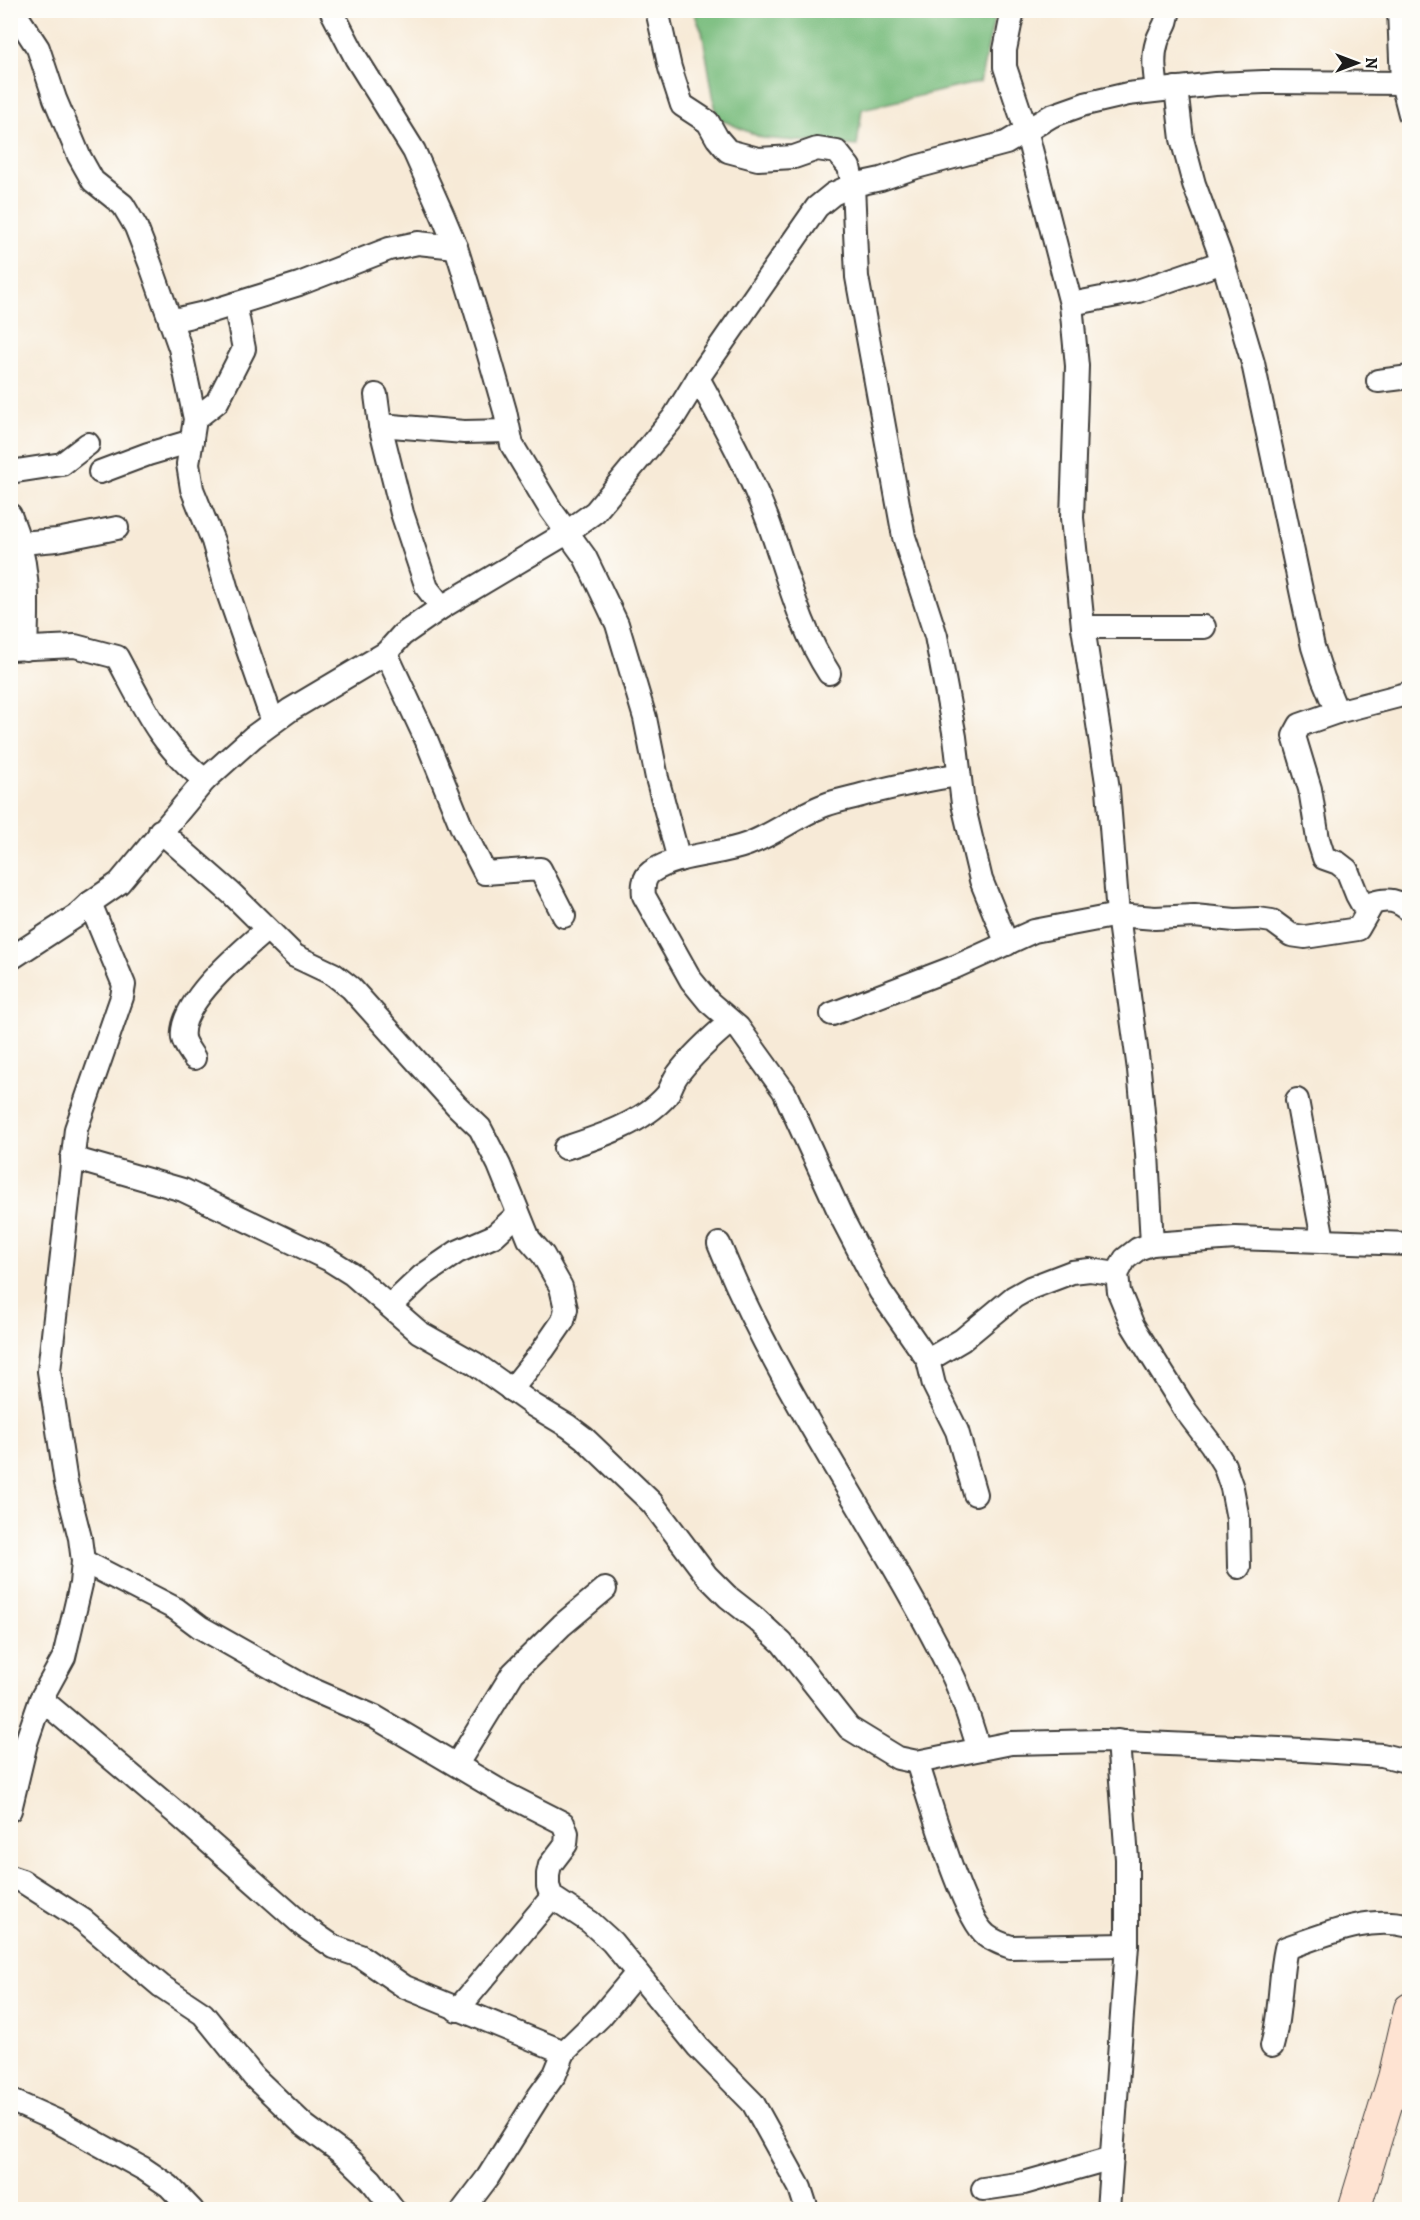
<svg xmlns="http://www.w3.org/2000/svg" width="1420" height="2220" font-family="Alegreya,serif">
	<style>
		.forest { fill: #7abd7f; stroke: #4b6c4e; stroke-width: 1.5 }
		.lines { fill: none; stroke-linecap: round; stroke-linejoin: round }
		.street-casing { stroke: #3d3b38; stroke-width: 26 }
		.secondary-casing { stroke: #3d3b38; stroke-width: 34 }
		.street { stroke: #fff; stroke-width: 22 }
		.secondary { stroke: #fee3d2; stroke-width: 32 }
	</style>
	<rect width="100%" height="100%" fill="#fdfcf7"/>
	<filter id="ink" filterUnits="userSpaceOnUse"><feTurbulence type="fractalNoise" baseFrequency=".0167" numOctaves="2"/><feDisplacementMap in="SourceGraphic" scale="12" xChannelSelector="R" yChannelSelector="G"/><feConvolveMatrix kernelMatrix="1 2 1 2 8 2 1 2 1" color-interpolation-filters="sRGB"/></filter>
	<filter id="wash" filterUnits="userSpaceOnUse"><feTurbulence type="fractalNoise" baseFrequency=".008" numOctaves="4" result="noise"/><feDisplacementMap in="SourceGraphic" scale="24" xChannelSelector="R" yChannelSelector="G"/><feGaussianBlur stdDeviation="1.35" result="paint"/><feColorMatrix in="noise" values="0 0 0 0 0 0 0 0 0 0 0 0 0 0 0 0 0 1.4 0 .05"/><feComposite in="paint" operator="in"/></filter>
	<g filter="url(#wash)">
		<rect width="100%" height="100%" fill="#f7ead7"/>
		<!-- forest -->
		<polygon class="forest" points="693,11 996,11 980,82 862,109 857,146 762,138 717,118 702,31"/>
	</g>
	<g filter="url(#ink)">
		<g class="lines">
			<defs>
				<g id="street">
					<polyline points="13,10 38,48 55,99 79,156 93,181 123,205 136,227 150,263 180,348 195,419 188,464 192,489 213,541 227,590 273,722"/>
					<polyline points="331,10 356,58 414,151 443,216 456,247 487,348 505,411 512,445 551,510 585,557 617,624 645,718 657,778 679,860"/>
					<polyline points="657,10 670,68 682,105 708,122 717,138 728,151 758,159 794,157 817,149 837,152 849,167 853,185 857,277 904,537 936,636 955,737 963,804 981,880 1007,944"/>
					<polyline points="1013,10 1005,50 1005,67 1026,130 1071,304 1077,366 1072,518 1083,627 1108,789 1118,915 1139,1070 1147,1154 1152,1244"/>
					<polyline points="1399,10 1402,83 1410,114"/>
					<polyline points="1176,88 1182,139 1194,184 1223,262 1253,363 1313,647 1323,678 1337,712"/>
					<path d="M1157,90C1155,74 1152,58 1157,42C1160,31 1169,23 1168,10"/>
					<polyline points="1071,304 1138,291 1223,262"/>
					<polyline points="170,321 209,312 299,284 389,249 418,243 456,247"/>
					<path d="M698,378C723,424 750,472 768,521C787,573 799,627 829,673"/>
					<polyline points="1378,381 1410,377"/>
					<polyline points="376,395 380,425 402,513 427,588 442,607"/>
					<polyline points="195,419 217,402 244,349 235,304"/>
					<polyline points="380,425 464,432 508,431"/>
					<polyline points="10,472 62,464 88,444"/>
					<polyline points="100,472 148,454 192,441"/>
					<path d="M10,515C30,564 28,597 26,649"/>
					<polyline points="20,543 57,540 117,528"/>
					<polyline points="1083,627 1204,627"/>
					<path d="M10,649L75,646L117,657C143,705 160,746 205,780"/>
					<polyline points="386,653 426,739 462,828 485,873 540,869 564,916"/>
					<path d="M959,775C927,779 897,786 865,794C852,798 838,800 825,805C798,815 775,834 748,844C717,856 680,853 651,872C643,878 643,887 644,896L691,980L709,1002L738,1027L784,1091L843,1220L880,1291L928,1360L934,1385L957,1431L975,1494"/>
					<polyline points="160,831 232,894 295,956 333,974 351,988 457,1106 480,1128 499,1165 529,1239 543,1255 561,1287 566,1309 563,1321 543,1350 511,1390"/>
					<polyline points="1367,913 1357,895 1347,870 1338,863 1324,858 1318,839 1310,789 1294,736 1300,725 1337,712 1410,693"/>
					<polyline points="10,959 76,916 90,903 119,883 205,780 253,737 290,710 386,653 402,635 442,607 560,537 595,512 674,417 698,378 817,207 833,194 853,185 881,179 916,167 1006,143 1051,116 1085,104 1128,94 1215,84 1264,82 1410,83"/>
					<path d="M832,1014L955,967L1034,931L1118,915L1155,918L1194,916L1235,920L1258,919L1272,921L1291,935L1305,937L1358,929L1373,903C1388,898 1398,900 1410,911"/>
					<path d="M194,1058C191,1053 184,1044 183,1038C178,1003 243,950 267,929"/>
					<polyline points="1297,1100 1323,1240"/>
					<path d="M565,1148C599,1137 643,1123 667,1095C671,1089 673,1080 678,1074C693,1054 711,1038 730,1022"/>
					<polyline points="72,1158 183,1190 328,1259 352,1274 419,1332 474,1363 533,1405 568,1426 584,1438 652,1503 707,1576 728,1597 756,1619 782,1643 849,1728 898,1758 917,1762 1011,1743 1102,1741 1303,1750 1382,1755 1410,1762"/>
					<path d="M719,1244C781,1396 880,1529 953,1676C964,1699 971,1725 979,1749"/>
					<polyline points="390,1306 422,1276 457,1252 494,1236 518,1214"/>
					<polyline points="928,1360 962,1340 1014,1297 1030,1288 1072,1272 1090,1270 1117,1274"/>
					<polyline points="83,1561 176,1609 200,1627 304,1686 375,1717 500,1791 563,1823 567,1833 566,1844 550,1865 548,1874 548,1886 552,1897 590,1922 612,1942 698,2047 753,2103 800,2188 807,2210"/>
					<polyline points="1239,1567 1238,1519 1232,1488 1224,1465 1211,1444 1186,1411 1133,1326 1119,1292 1117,1274 1125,1259 1138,1249 1152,1244 1235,1238 1410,1244"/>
					<polyline points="41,1699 176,1813 305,1927 334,1947 360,1956 405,1987 564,2052 601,2016 637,1973"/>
					<path d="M917,1762C929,1797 962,1916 986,1935C993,1941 1002,1944 1011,1947L1127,1945"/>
					<polyline points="457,1764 513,1673 562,1625 605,1589"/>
					<polyline points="10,1810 26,1743 41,1699 64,1657 81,1584 83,1561 80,1538 66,1483 49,1371 76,1129 122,997 124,985 90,903"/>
					<polyline points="10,1877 22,1881 83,1920 161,1986 203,2014 254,2077 304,2125 347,2157 371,2180 394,2210"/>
					<polyline points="457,2010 552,1897"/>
					<path d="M1272,2046C1281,2014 1279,1980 1286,1948C1325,1935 1367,1915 1410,1926"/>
					<polyline points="10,2100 57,2121 144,2169 169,2186 192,2210"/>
					<polyline points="983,2189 1024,2183 1112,2158"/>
					<polyline points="463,2210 488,2177 539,2096 555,2074 564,2052"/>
					<polyline points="1108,2210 1127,1945 1127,1859 1118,1741"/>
				</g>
				<polyline id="secondary" points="1354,2210 1394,2078 1410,2009"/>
			</defs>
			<!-- street casing -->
			<use href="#street" class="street-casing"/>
			<!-- secondary casing -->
			<use href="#secondary" class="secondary-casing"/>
			<!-- street -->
			<use href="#street" class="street"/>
			<!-- secondary -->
			<use href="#secondary" class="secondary"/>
		</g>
	</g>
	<!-- margin -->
	<rect width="1420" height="2220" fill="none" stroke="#fdfcf7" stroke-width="36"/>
	<!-- north arrow -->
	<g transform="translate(1357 63) rotate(90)" stroke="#fdfcf7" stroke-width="4.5" paint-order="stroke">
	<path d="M0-4.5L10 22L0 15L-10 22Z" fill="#1c1c1c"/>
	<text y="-9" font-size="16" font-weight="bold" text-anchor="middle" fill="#1c1c1c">N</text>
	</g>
</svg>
